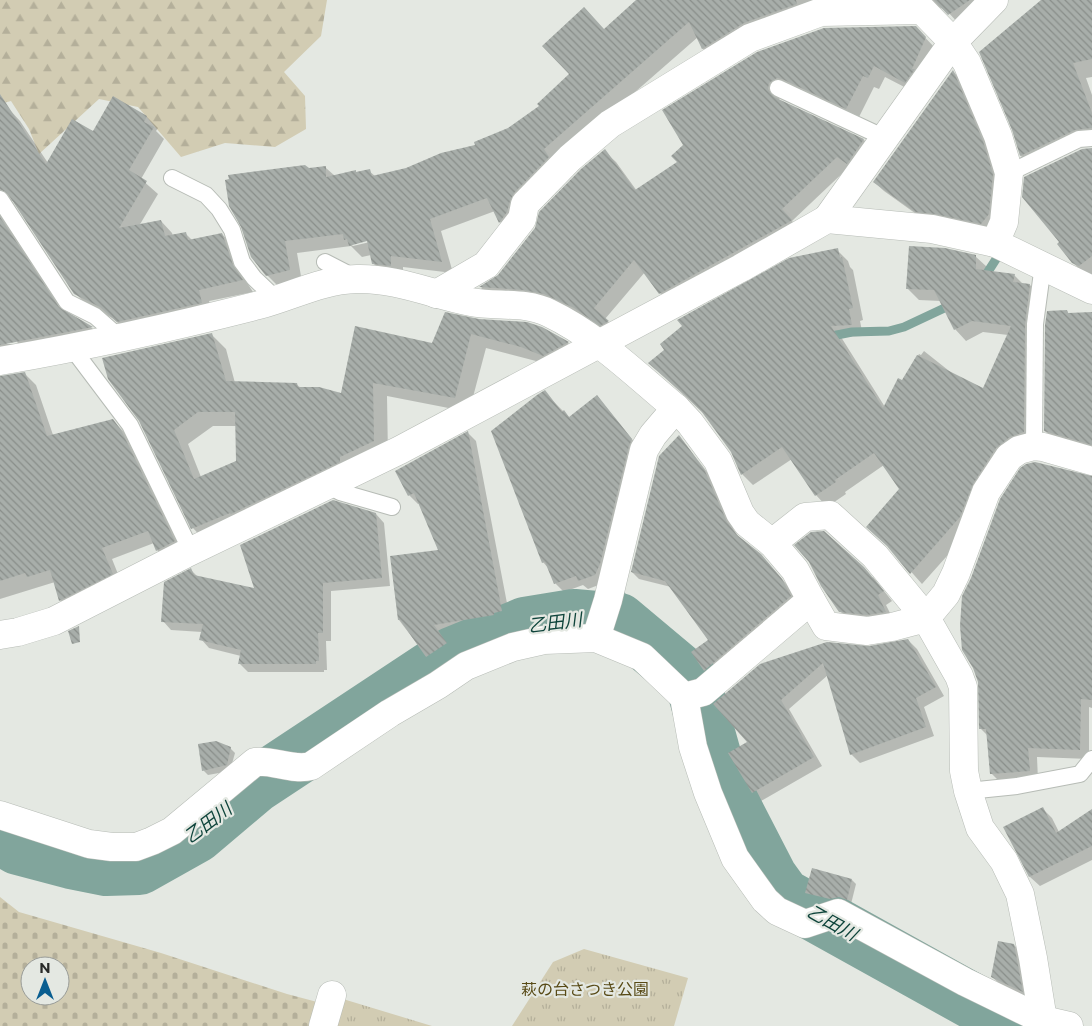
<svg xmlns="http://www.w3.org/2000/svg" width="1092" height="1026" font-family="Montserrat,'Noto Sans JP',sans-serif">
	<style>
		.grass { fill: url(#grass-tufts) }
		.forest { fill: url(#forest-firs) }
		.cemetery { fill: url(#cemetery-stones); fill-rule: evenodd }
		.shadow { fill: #0003; fill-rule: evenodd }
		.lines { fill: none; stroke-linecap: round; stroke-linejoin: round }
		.stream { stroke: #81a59c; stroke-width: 9 }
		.river { stroke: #81a59c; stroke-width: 56 }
		.building { fill: url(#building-back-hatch); fill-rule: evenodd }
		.service-casing { stroke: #b7bcb6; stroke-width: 18 }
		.minor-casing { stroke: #b7bcb6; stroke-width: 29 }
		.service { stroke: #fff; stroke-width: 16 }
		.minor { stroke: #fff; stroke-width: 28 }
		.labels { text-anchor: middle; stroke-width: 4.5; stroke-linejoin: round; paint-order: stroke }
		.park-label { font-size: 16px; fill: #584a16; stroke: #e4e8e2 }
		.water-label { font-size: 18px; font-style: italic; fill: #0e443b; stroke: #e4e8e2 }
	</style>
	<defs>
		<pattern id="grass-tufts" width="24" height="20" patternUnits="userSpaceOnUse" patternTransform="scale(1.25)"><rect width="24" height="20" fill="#d2ccb3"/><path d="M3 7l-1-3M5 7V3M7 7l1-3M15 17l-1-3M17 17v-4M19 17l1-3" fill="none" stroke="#b4af9a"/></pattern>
		<pattern id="forest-firs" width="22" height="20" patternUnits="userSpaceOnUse" patternTransform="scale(1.25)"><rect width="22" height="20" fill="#d2ccb3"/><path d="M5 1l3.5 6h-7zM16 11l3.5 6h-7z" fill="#b4af9a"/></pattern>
		<pattern id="cemetery-stones" width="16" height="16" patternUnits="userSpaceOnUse" patternTransform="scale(1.25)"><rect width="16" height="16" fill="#d2ccb3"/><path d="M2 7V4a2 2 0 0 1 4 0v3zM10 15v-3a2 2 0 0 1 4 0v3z" fill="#b4af9a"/></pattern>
		<pattern id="building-back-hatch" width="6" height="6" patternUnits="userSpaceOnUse" patternTransform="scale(1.25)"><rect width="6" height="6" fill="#a8aeaa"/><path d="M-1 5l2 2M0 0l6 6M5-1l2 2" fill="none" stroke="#898e8a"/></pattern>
	</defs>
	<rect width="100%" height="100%" fill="#e4e8e2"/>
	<!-- grass -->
	<g class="grass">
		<polygon points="584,949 688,978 674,1026 512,1026 553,962"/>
		<polygon points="343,999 432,1026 335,1026"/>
	</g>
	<!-- forest -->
	<polygon class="forest" points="0,0 327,0 321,36 284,72 305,96 306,129 275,147 225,143 181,157 138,107 99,99 39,154 29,129 11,101 0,104"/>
	<!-- cemetery -->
	<path class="cemetery" d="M0,897L19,912L161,953L287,994L321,1003L314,1026H0ZM30,966H60V996H30Z"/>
	<!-- shadow -->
	<g class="shadow">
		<path d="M644,0H996L961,26L946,10L935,6L828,9L715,60L703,49L698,37L555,162L512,234L500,222L495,211L441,231L453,273L403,267V278L385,275L373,263L371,255L362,257L351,246L297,253L302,282L279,287L267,275L309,170L326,168L335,176L369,171L375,176L406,170L476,146L508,129L541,106L571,74L604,30ZM373,239L374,241L353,246L350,244Z"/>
		<polygon points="1043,0 1092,0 1092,77 1086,78 1092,95 1092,142 1034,168 1021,156 1014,129"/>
		<polygon points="915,27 936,49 916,93 885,77 879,89 874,87 858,119 780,96 779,101 864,140 875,152 849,167 792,221 802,232 671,305 660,293 645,272 605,319 619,332 612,336 491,298 481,288 499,276 604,151 616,162 637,191 679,162 685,145 664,111"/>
		<polygon points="953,71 962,81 1002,185 991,233 926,221 884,191 874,182"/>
		<polygon points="113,98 147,117 158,128 156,131 164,139 141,179 158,194 139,226 161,221 172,233 173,236 186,234 192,240 222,234 233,246 244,278 253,292 209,301 213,314 130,333 112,318 87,305 75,293 15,201 6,201 2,217 65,312 92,328 102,339 28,353 17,342 0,297 0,115 9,109 20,121 48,163 93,133"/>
		<polygon points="1092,149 1092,278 1086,275 1072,262"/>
		<polygon points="837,250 848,261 850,267 853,270 863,320 860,321 863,336 841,337 885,407 903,382 919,354 921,355 924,351 953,374 984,389 1008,335 983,332 966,341 955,329 941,301 919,300 908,289 975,256 987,267 987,272 1014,275 1023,284 1030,285 1041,296 1035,444 971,529 922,584 891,549 900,489 884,465 845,492 846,494 827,507 816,495 792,459 753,485 742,474 732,451 702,412 649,363"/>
		<polygon points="1067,311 1069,314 1092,313 1092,451 1055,441 1045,431"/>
		<path d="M478,320L542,328L568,343L582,357L558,370L536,361L486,348L469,412L387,396L388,456L207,543L193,528L140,420L211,334L226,349L235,383L296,384L301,388L342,395ZM213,426H236L237,462L201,477L188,444Z"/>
		<polygon points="0,344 14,344 24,353 0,360"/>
		<polygon points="25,374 36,385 53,435 112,420 123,431 132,442 185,552 168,561 157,550 154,543 112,559 122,584 71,611 60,600 55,582 0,599 0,377"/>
		<polygon points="597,396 640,449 604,583 588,589 583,585 564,592 555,583 549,569 543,562 553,401 570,418"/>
		<polygon points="468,433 476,441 510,619 501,621 502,623 442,633 454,652 435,665 427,657 399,620 439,551 420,503 418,504 409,495"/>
		<polygon points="679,436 711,477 734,530 741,540 768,563 789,587 797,604 712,677 705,670 710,641 671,587 639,579 632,572"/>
		<polygon points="1092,481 1092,708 1089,707 1089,759 1037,757 1038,780 1000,782 991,773 988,736 980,728"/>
		<polygon points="376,514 384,523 390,586 331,591 331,641 326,641 327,670 324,670 324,672 248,672 240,664 241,656 209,648 201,639 202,632 171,630 163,621 191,570 198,577 256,590"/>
		<polygon points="873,577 892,601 886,605 894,621 849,620 840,611"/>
		<polygon points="908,640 917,649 944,696 924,707 934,736 860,763 851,754 828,675 789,709 822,766 761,801 753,792 749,742 760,665"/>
		<polygon points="230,748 235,753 230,771 208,775 203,770"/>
		<polygon points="1043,809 1052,818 1059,832 1092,810 1092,860 1040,886 1030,877 1005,828"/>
		<polygon points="852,880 856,884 851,904 844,902 835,903 811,897 807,893"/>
		<polygon points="1014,945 1024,955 1032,1000 1002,986 992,977"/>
	</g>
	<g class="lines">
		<!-- stream -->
		<g class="stream">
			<polyline points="982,281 998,256"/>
			<polyline points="827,337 852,332 889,331 904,327 953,304"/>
			<polyline points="619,621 621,595"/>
		</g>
		<!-- river -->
		<polyline class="river" points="0,837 18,847 71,861 106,868 139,867 196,835 254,786 452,655 525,625 574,617 619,621 693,683 721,783 770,878 783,896 1017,1026"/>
	</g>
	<!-- building -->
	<g class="building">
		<polygon points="636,0 796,0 797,4 744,23 702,49 689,22 544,149 549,157 514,193 510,201 507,212 499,223 487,198 430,219 442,262 391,256 391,266 372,264 367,241 349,246 347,239 344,240 343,234 285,241 290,270 266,276 251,257 241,227 229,206 225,180 229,179 228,175 305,165 309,168 326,166 326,177 356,170 356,172 370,169 372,176 406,168 441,153 475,145 474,142 508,128 539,106 537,104 569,74 542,46 584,7 604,29"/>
		<polygon points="934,0 970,0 948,15"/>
		<polygon points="1041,0 1092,0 1092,59 1073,63 1092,113 1092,128 1075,130 1020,156 1012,130 979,52"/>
		<polygon points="916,26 926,37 912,69 915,69 905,83 874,66 868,78 863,76 846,109 782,79 777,78 769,83 768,89 774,97 864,139 847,164 837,157 782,209 792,220 789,222 659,294 634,260 594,308 609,321 600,326 574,308 544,294 523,290 479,287 498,275 535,228 539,212 581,169 605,149 635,190 677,162 671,156 683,145 662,110 757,52 824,28"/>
		<polygon points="953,70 983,141 993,174 989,214 981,224 935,214 915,212 873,182"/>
		<polygon points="0,94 46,164 72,119 93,131 113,96 147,116 144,122 154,127 129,170 147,181 119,228 161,220 165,236 186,232 188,240 222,233 233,265 243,280 199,290 202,303 117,322 100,307 74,294 8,194 0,189"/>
		<polygon points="1092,148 1092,256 1079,266 1072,263 1057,244 1059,242 1022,197 1024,177 1082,149"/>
		<polygon points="0,217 59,307 93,327 0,345"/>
		<polygon points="909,246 945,248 976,255 976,269 1015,274 1013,282 1030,284 1025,324 1024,432 1010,437 996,448 973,484 960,517 910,574 887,546 866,527 899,489 874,453 835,480 836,482 815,496 782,447 741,475 731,452 702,412 686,396 648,363 664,350 660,344 682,326 677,320 789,258 838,248 840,258 842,257 853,308 849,309 852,325 831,326 883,408 898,378 902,380 917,355 983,388 1011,326 972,321 954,330 934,290 906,289"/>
		<polygon points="1067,310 1068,313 1092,312 1092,445 1044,431 1045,325 1047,311"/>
		<path d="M445,312L479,319L527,322L542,327L569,342L543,356L521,347L471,334L455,398L373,383L374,441L340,457V462L231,514L230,513L191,529L139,421L108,379L102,358L212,333L226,381L297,383L298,387H319L341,393L355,326L432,343ZM198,412H235L236,461L194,479L174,430Z"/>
		<polygon points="25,372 47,436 113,419 121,430 175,541 156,551 148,531 102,548 113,574 59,601 50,570 27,577 25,573 0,581 0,376"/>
		<polygon points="545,390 562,412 564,410 569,417 597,395 632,439 629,446 600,564 595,575 578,581 576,576 554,584 545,562 542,563 491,431 537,395"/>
		<polygon points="468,431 502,611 494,613 494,615 434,625 447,643 426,657 400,620 398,620 390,556 438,550 414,493 408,496 395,471"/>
		<polygon points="679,435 704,469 727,522 737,535 761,554 782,579 791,596 704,671 691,652 708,640 665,581 631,572 659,456"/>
		<polygon points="1035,462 1092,476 1092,700 1081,699 1080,750 1028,748 1030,771 990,774 986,729 979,729 978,682 973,668 962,650 960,626 962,596 971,578 1000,499 1020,468 1026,464"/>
		<polygon points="333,500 376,513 382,578 323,583 323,633 318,633 319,661 316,661 316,664 238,664 241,650 199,640 203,624 161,622 164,582 191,568 194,575 254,588 240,545"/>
		<polygon points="824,531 864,567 884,591 878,595 886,612 867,615 839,612 821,586 809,562 794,545 811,532"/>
		<polygon points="79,626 80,642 72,644 68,631"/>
		<polygon points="908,639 936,687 916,698 926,727 850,755 823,663 781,700 814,757 752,793 728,753 747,742 713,704 760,664 827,642 869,646"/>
		<polygon points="216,741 231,747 227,765 202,771 198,744"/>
		<polygon points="1043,807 1056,833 1092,809 1092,846 1029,877 1003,827"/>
		<polygon points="812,868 852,879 847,900 839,897 830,899 805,893"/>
		<polygon points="998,941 1014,944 1023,992 991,977"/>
	</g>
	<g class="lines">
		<defs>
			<g id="service">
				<polyline points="778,88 885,138"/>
				<polyline points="1009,173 1079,139 1092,138"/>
				<polyline points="172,178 206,195 219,209 232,230 242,262 254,278 276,299"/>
				<polyline points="0,199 67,302 95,316 119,337"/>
				<polyline points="325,262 356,278"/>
				<polyline points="72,348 130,425 191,551"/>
				<polyline points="1034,446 1035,324 1043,265"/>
				<polyline points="327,485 340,492 392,507"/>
				<polyline points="968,791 1017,786 1080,774 1092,759"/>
			</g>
			<g id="minor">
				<polyline points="827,219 953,42 994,0"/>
				<polyline points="436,294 486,265 522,219 525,204 570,158 610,124 750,38 821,12 922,10 953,42 967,63 998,136 1009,173 1004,222 995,243"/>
				<path d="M0,361C87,346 173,327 259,305C293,296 321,280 357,279C396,278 434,295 471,302C497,307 525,301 549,313C597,336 635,374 676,408L653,435L644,450L608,600L596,638"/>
				<polyline points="676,408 690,423 718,461 740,513 747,523 772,543 795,570 811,600 703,692 684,697"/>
				<polyline points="772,543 805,517 830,515 875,556 926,618 946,594 956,573 986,492 1009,457 1019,450 1034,446 1043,447 1092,461"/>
				<polyline points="811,600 826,626 867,631 892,627 926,618 959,676 963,687 964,771 968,791 980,828 1004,861 1020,894 1033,958 1043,1020"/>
				<polyline points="0,635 18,632 54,621 185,554 400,450 741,268 827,219 932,229 995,243 1092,290"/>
				<path d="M0,815L89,844L112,847H136L152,841L172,831L255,762C274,760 293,771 311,766L390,713L438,685L466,666L513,647L544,640L596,638L642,657L684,697L693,747L708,793L735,858L765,900L777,911L805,924L838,913L965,982L1043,1020L1069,1026"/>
				<polyline points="323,1026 332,995"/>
			</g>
		</defs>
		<!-- service casing -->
		<use href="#service" class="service-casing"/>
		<!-- minor casing -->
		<use href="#minor" class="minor-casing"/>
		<!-- service -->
		<use href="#service" class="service"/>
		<!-- minor -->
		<use href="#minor" class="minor"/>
	</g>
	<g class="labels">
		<!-- park labels -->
		<g class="park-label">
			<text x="585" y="995">萩の台さつき公園</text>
		</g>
		<!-- water labels -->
		<g class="water-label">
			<text transform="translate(555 623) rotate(-7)" y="6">乙田川</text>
			<text transform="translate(208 823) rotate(-37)" y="6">乙田川</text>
			<text transform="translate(832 923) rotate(29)" y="6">乙田川</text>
		</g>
	</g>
	<!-- north arrow -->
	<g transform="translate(45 981)"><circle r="24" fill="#e4e8e2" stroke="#999c98"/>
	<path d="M0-4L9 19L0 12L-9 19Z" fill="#095e90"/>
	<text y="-8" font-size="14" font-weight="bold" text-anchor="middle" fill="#282a28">N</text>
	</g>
</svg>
